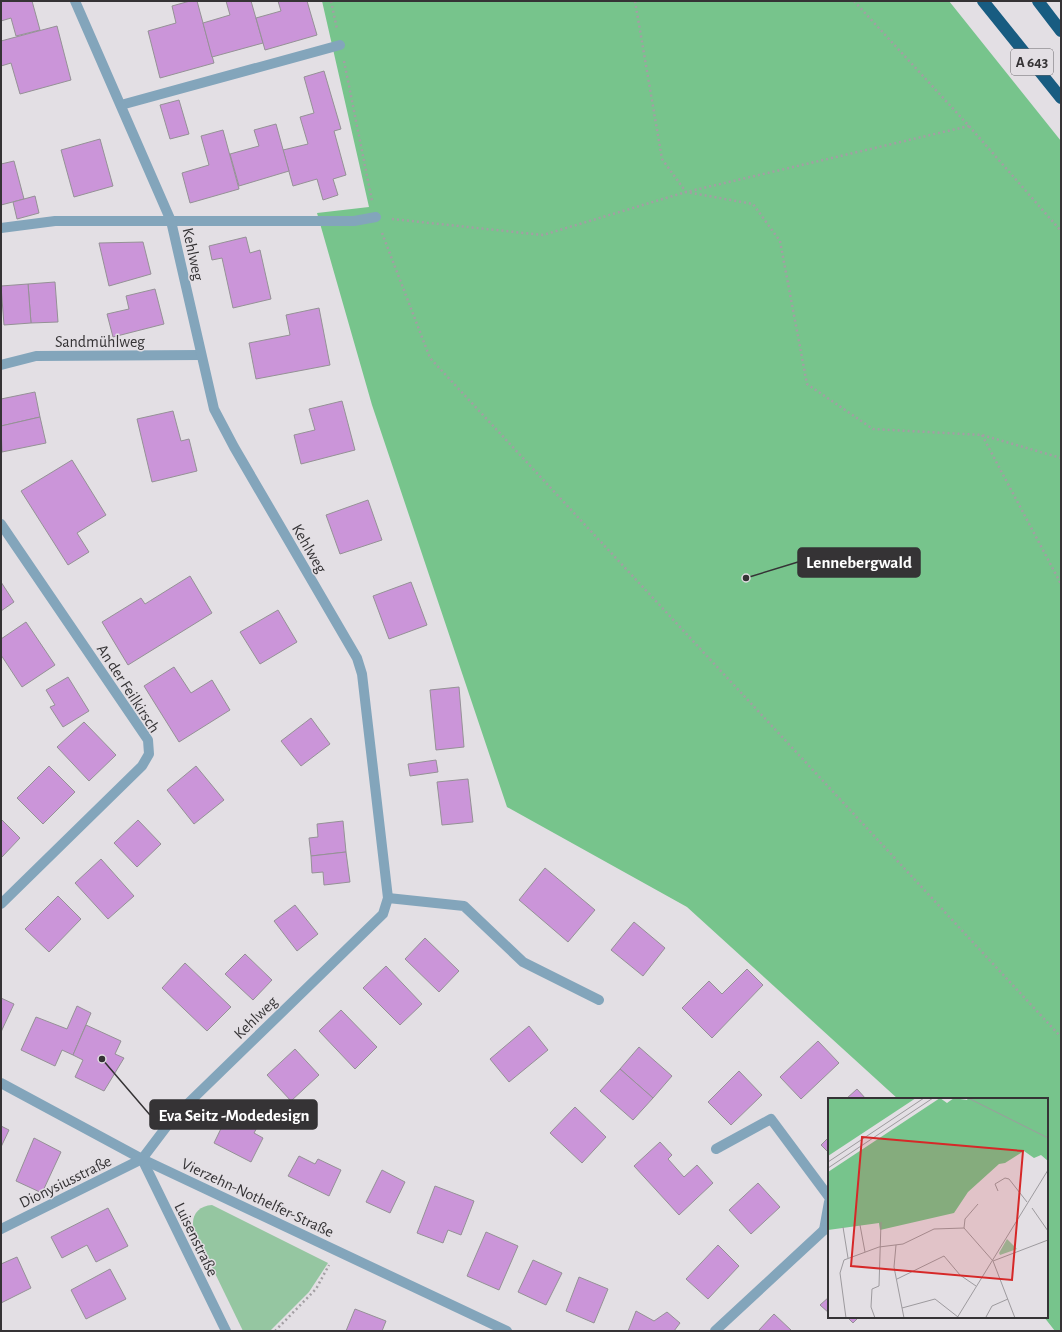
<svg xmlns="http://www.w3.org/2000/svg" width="1062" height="1332" font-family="'Alegreya Sans',sans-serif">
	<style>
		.green { fill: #95c6a1 }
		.forest { fill: #77c48c }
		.building { fill: #cb95d9; stroke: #959196 }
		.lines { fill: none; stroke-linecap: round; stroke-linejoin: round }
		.path { stroke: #a39fa3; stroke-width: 2.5; stroke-dasharray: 2 3; stroke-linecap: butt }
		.lane { stroke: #83a5bb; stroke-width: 10 }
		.street { stroke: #83a5bb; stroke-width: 10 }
		.highway { stroke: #185c81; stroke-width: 12 }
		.labels { text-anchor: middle; stroke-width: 3; stroke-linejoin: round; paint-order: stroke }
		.shield { fill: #e3dfe4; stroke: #69676a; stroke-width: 1 }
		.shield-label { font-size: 15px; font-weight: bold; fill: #353335 }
		.street-label { font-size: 16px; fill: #353335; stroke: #e3dfe4 }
		.inset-road { fill: none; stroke: #9d9a9e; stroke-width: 1 }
		.view { fill: #d62828; fill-opacity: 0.15; stroke: #d62828; stroke-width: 2 }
		.inset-edge { fill: none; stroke: #353335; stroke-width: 2 }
		.leader { fill: none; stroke: #353335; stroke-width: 1.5 }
		.callout-dot { fill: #353335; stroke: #e3dfe4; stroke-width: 1.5 }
		.callout { fill: #353335; stroke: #353335; stroke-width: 1.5 }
		.callout-label { font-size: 17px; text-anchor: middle; font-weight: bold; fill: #fff }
	</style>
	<rect width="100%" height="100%" fill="#e3dfe4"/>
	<!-- green -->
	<path class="green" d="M212,1205L328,1263L309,1292L270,1331H243L194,1230C190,1216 198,1206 212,1205Z"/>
	<!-- forest -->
	<polygon class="forest" points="322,1 949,1 1061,141 1061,1331 1055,1331 1044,1317 1047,1317 1047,1099 898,1099 687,907 507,807 372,405 317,213 369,207"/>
	<!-- building -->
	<g class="building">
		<polygon points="1,1 32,1 40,30 16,36 11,18 1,21"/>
		<polygon points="190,1 197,1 214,63 160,78 148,31 176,23 172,6"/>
		<polygon points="226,1 251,1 263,43 212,57 203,23 230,15"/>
		<polygon points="278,1 307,1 317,35 265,50 256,18 281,11"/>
		<polygon points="57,26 71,80 20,94 11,63 1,66 1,41"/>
		<polygon points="324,71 341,129 334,131 346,175 333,179 338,195 323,200 317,179 293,186 283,150 308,144 300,117 314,113 304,77"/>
		<polygon points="179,100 189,134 170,139 160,105"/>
		<polygon points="276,124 289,171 239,186 230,154 259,146 254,130"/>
		<polygon points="223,130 239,189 190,203 182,173 209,165 201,136"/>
		<polygon points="100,139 113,186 74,197 61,150"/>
		<polygon points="14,161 24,199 1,205 1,164"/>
		<polygon points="35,196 39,213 17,219 13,202"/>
		<polygon points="246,237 250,253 260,250 271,299 233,308 222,258 212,260 209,246"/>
		<polygon points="143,242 151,274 109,286 99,243"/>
		<polygon points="55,282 58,322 31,323 28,284"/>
		<polygon points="28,284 31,323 4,325 1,286"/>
		<polygon points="155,289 164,324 113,337 107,314 129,309 126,296"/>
		<polygon points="319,308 330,365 256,379 249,343 290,335 286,315"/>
		<polygon points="35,392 40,417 1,426 1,399"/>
		<polygon points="342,401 355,450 301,464 294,435 315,430 309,409"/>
		<polygon points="173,411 181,441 189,439 197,471 152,482 137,419"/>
		<polygon points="40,417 46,443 2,452 1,426"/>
		<polygon points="72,460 106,515 77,533 89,552 68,565 21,491"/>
		<polygon points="368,500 382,540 340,554 326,515"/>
		<polygon points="190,576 212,613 128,665 102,622 141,598 145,604"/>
		<polygon points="1,582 14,602 1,611"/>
		<polygon points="411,582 427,625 389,639 373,596"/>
		<polygon points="278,610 297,642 260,664 240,632"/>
		<polygon points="26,622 55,665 22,687 1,655 1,639"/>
		<polygon points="174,667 191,693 212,680 230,710 179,742 144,686"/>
		<polygon points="68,677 89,711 63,727 50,707 55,705 46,690"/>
		<polygon points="459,687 464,747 436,750 430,690"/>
		<polygon points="311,718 330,744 301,766 281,741"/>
		<polygon points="84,722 116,755 89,781 57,747"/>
		<polygon points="436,760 438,772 410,776 408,764"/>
		<polygon points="49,766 75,792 43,824 17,798"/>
		<polygon points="196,766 224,800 194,824 167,790"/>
		<polygon points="468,779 473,822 442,825 437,782"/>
		<polygon points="1,819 20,838 1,858"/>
		<polygon points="138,820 161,844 137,867 114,843"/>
		<polygon points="343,821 346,852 311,856 309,838 318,837 317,824"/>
		<polygon points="346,852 350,882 324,885 323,872 312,873 311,856"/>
		<polygon points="101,859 134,896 108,919 75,883"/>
		<polygon points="545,868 595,910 568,942 519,900"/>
		<polygon points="58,896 81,919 49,952 25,929"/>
		<polygon points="295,905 318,934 297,951 274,921"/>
		<polygon points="634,922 665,948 643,976 611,950"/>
		<polygon points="425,938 459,971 439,992 405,959"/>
		<polygon points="245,954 272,980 253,1000 225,974"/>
		<polygon points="185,963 231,1007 207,1031 162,988"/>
		<polygon points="386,966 422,1004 400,1025 363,988"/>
		<polygon points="747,969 763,985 712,1038 682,1008 709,981 722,994"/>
		<polygon points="1,998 14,1004 1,1032"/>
		<polygon points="77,1006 91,1013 73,1055 62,1050 55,1066 21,1050 36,1017 67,1029"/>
		<polygon points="341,1010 377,1047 355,1069 319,1031"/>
		<polygon points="86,1025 121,1041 115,1054 124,1058 104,1091 75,1077 83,1060 73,1055"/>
		<polygon points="529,1026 548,1050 509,1082 490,1059"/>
		<polygon points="818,1041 839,1063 801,1099 780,1077"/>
		<polygon points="639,1047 672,1076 653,1098 620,1069"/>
		<polygon points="295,1049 319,1075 291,1101 267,1075"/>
		<polygon points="620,1069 653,1098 633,1120 600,1091"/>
		<polygon points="739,1071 762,1095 731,1125 708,1102"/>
		<polygon points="857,1089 866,1099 846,1099"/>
		<polygon points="575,1107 606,1137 582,1163 550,1133"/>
		<polygon points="231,1108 260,1122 254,1133 263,1138 251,1162 214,1143"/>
		<polygon points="1,1126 9,1130 1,1147"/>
		<polygon points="829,1137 829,1153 821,1145"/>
		<polygon points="34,1138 61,1152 42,1193 16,1181"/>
		<polygon points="660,1142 672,1155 668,1159 684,1177 697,1165 713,1183 679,1215 634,1166"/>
		<polygon points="299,1156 315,1164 318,1159 341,1170 329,1196 288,1176"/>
		<polygon points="382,1170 405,1182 390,1213 366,1202"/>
		<polygon points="758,1183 780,1207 751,1234 729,1210"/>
		<polygon points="435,1186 474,1201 461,1235 448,1230 443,1243 417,1233"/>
		<polygon points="108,1208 128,1246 96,1262 87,1245 62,1258 51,1237"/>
		<polygon points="486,1232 518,1246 499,1290 467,1276"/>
		<polygon points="718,1245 739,1266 708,1299 686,1279"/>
		<polygon points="17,1257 31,1288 1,1303 1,1264"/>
		<polygon points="533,1260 562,1273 546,1305 518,1292"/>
		<polygon points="110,1269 126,1299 86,1319 71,1290"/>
		<polygon points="579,1277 608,1289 594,1323 566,1311"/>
		<polygon points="829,1297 829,1313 820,1305"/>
		<polygon points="355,1309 386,1321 382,1331 346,1331"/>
		<polygon points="636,1311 654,1321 667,1312 680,1323 674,1331 628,1331"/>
		<polygon points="774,1314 792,1331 758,1331"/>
		<polygon points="847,1317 859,1317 853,1323"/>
	</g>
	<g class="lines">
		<!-- path -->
		<g class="path">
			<polyline points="331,1 337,29"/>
			<polyline points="635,1 662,159 686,192 753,204 780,241 807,384 873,429 982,435 1061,458"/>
			<polyline points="854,1 969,126 1061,231"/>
			<polyline points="344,61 372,201"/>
			<polyline points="392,219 543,235 686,192 969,126"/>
			<polyline points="382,233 430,358 1061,1037"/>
			<polyline points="982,435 1061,584"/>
			<polyline points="275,1331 316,1289 329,1265"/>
		</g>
		<!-- lane -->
		<g class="lane">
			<polyline points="1,228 55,221 171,221"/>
			<polyline points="716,1149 771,1119 829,1197"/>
			<polyline points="824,1230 829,1202"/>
		</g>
		<!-- street -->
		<g class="street">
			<polyline points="121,105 340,45"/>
			<polyline points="171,221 354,221 376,217"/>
			<polyline points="1,365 36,356 201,355"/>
			<polyline points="1,524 148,740 149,754 142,766 1,904"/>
			<polyline points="388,898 464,906 523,962 599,1000"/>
			<polyline points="1,1083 142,1159 507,1331"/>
			<polyline points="142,1159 226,1331"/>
			<polyline points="1,1229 142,1159 173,1118 383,914 388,898 362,674 357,658 234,447 214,409 171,221 75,1"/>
			<polyline points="715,1331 824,1230"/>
		</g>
		<!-- highway -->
		<g class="highway">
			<polyline points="983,1 1061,98"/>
			<polyline points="1038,1 1061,31"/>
		</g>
	</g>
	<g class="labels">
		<!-- shield labels -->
		<rect class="shield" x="1011" y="49" width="42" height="26" rx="3"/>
		<g class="shield-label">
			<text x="1032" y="67">A 643</text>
		</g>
		<!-- street labels -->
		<g class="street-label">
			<text transform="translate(194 254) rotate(78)" y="6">Kehlweg</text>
			<text x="100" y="347">Sandmühlweg</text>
			<text transform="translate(310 548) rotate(60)" y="6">Kehlweg</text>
			<text transform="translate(129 688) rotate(57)" y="6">An der Feilkirsch</text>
			<text transform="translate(255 1017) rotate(-44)" y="6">Kehlweg</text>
			<text transform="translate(65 1181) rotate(-26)" y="6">Dionysiusstraße</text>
			<text transform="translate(258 1197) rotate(25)" y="6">Vierzehn-Nothelfer-Straße</text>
			<text transform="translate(197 1239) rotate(64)" y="6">Luisenstraße</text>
		</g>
	</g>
	<!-- overview -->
	<g transform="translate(828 1098)">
		<rect width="220" height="220" fill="#e3dfe4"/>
		<path d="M179,141L189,151L172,157L171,155Z" fill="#95c6a1"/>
		<path d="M0,0H88L0,58ZM112,0L119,5L126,0L139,2L140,0H220V63L213,57L206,60L196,53L177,65L171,66L140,94L126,115L52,132L51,125L0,132V74Z" fill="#77c48c"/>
		<path class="inset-road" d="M140,0L220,40M0,64L96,0M0,70L105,0M170,93L167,86L177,80L181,81L199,104M204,110L220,133M32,127L37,154M15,129L20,160M136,130L137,121L150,106M68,147L66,169L76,220M165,163L220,142M69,181L116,158L132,177L148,188M74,210L107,201L130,219M158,219L164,208L180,201M18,220L12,175L16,162L51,149L75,146L106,131L136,130L165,163L187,220M47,220L43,209L44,191L51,188L53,124M129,220L220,72"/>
		<path class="view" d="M34,39L195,53L184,182L23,168Z"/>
		<rect width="220" height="220" class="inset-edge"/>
	</g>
	<!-- callouts -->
	<path class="leader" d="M746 578L798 562M102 1059L150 1115"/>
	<g class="callout-dot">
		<circle cx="746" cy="578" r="4"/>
		<circle cx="102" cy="1059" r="4"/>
	</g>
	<g class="callout">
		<rect x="798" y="548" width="122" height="29" rx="4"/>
		<rect x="150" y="1100" width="167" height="29" rx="4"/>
	</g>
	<g class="callout-label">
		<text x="859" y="568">Lennebergwald</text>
		<text x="234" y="1121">Eva Seitz -Modedesign</text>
	</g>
	<!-- border -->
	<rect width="1062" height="1332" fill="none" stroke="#353335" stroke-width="4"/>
</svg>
